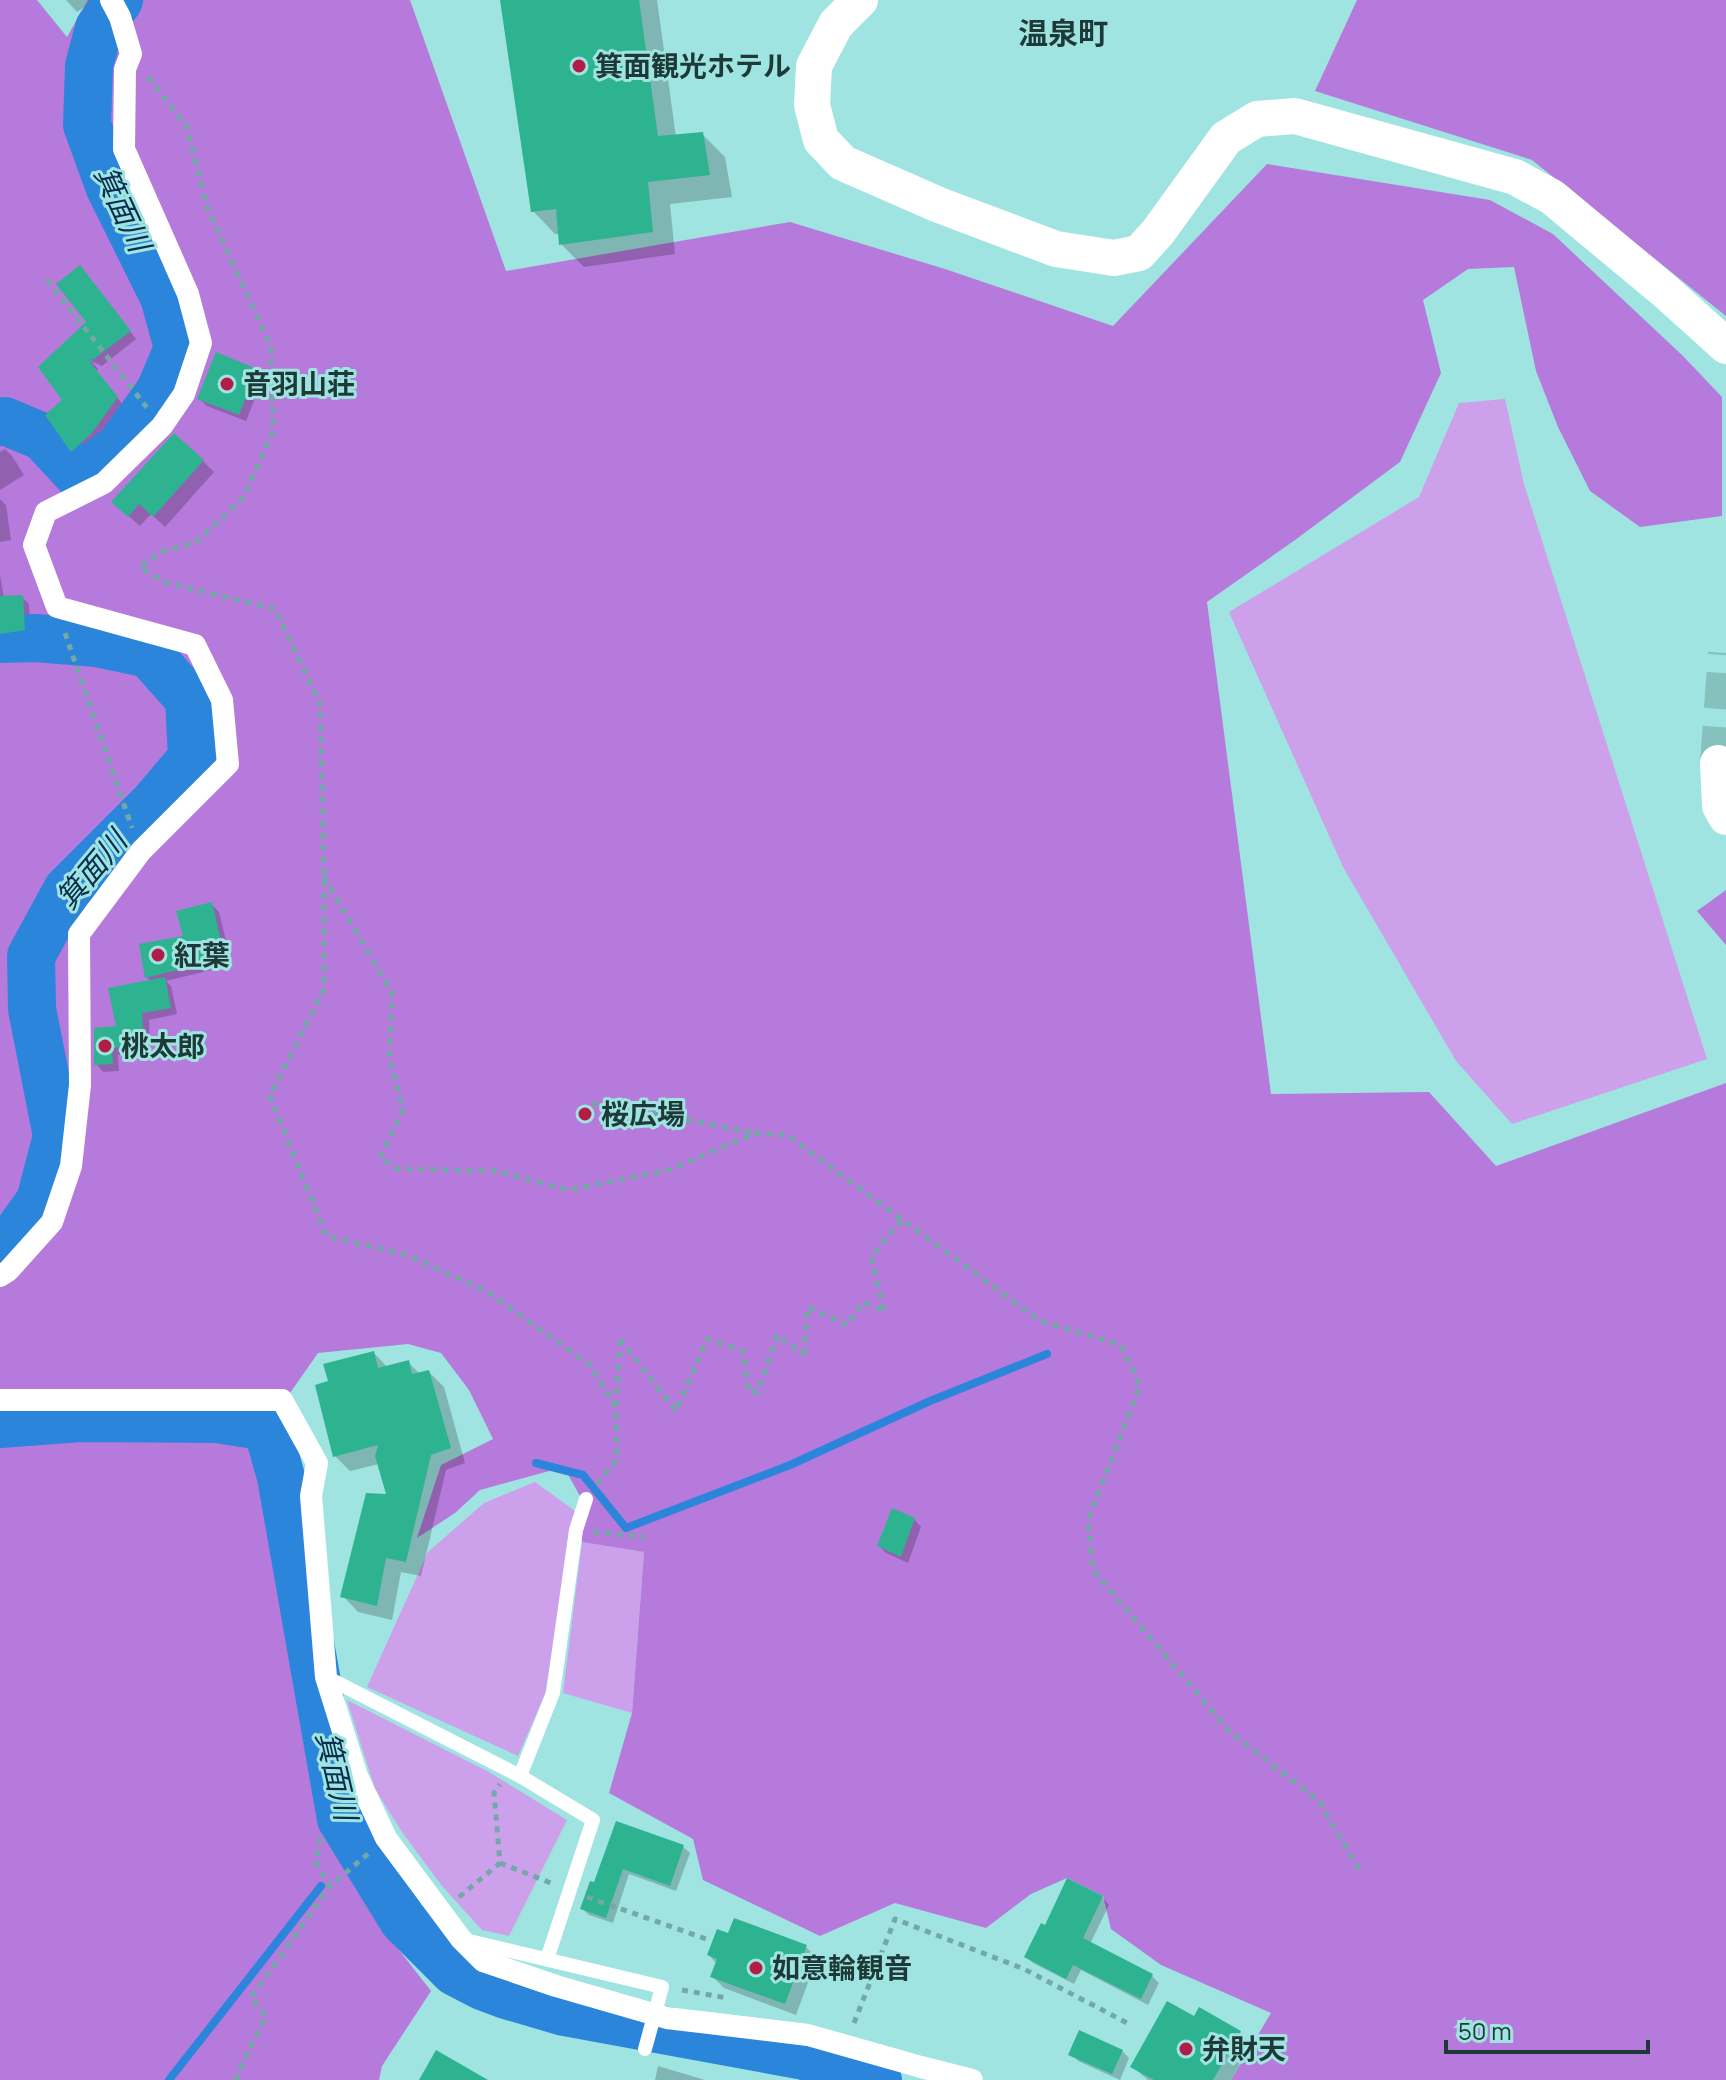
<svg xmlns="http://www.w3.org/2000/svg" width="1726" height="2080" font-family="Manrope,'Noto Sans JP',sans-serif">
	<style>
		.green { fill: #cda0ec }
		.forest { fill: #b67add }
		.shadow { fill: #0003 }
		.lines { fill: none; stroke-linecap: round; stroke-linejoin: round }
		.stream { stroke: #2b85db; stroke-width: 8 }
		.river { stroke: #2b85db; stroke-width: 48 }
		.building { fill: #2eb391 }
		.tertiary-tunnel { stroke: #85c2be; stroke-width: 36; stroke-dasharray: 36 18; stroke-linecap: butt }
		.path { stroke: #72a9a6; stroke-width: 5; stroke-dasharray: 6 6; stroke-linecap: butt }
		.service { stroke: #fff; stroke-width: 14 }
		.pedestrian { stroke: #fff; stroke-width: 22 }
		.tertiary { stroke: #fff; stroke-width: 36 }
		.poi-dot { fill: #b01e48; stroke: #9fe4e0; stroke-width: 3 }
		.labels { text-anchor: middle; stroke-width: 6; stroke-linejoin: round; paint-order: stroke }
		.poi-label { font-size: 28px; font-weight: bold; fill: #1d3a38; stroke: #9fe4e0; text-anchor: start }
		.neighbourhood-label { font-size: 30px; font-weight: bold; fill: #1d3a38; stroke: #9fe4e0 }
		.water-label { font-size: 30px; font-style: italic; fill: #092d4f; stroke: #9fe4e0 }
	</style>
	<rect width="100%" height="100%" fill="#9fe4e0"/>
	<!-- green -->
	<g class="green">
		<polygon points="1505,399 1524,484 1707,1059 1512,1124 1456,1061 1343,867 1229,612 1419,497 1459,403"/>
		<polygon points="535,1482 575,1511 545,1694 518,1756 367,1687 428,1552 484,1503"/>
		<polygon points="582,1542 644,1552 632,1713 563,1693"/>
		<polygon points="347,1700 489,1772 567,1820 509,1936 482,1930 442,1886 402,1832 375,1789"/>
	</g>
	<!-- forest -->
	<g class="forest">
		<polygon points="0,0 37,0 67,37 88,0 103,0 127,14 132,0 410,0 506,271 790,222 945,269 1113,326 1267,164 1490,200 1553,234 1683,356 1722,397 1722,516 1640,527 1590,491 1558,427 1536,371 1514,267 1468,269 1423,300 1441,373 1400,462 1295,540 1207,602 1271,1094 1429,1092 1496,1166 1726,1083 1726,2080 1231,2080 1271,2013 1161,1965 1111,1929 1103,1896 1067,1878 1031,1894 986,1928 895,1903 820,1936 703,1880 693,1839 609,1793 632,1713 644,1552 582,1542 582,1500 564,1467 480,1490 455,1513 417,1538 441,1465 493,1439 469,1390 441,1353 408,1344 318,1353 260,1436 322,1834 385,1932 431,1991 382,2066 379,2080 0,2080"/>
		<polygon points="1357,0 1726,0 1726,316 1532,160 1315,91"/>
		<polygon points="1726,890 1726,945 1697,911"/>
	</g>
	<!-- shadow -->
	<g class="shadow">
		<polygon points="66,0 95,0 77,12"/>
		<polygon points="502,0 657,0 676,137 702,134 725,157 732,197 670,204 675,254 584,267 561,244 560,234 555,234 533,211"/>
		<polygon points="87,275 136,339 102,366 91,361 98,369 96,371 124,406 98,441 80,458 48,416 64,401 89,322"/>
		<polygon points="256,371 263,378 246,421 207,406 199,399"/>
		<polygon points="5,449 12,456 24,475 0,490 0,452"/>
		<polygon points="203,461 214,472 165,527 151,514 140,526 125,513"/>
		<polygon points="0,499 6,505 11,540 0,542"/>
		<polygon points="0,575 4,598 22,597 29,604 31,637 0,641"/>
		<polygon points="211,904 219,912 232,965 166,981 171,986 177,1014 149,1020 150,1053 118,1055 119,1071 103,1072 96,1064 118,1028 151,982 147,977 185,937"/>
		<polygon points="374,1353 388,1368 409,1363 420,1374 429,1372 444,1387 465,1463 446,1470 421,1576 401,1572 392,1620 358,1612 343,1596 389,1497 379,1464 350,1471 335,1456 331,1383"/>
		<polygon points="914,1519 921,1527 908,1563 886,1553 879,1546"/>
		<polygon points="617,1824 683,1847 690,1853 676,1891 629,1874 613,1923 589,1915 582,1908 596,1885"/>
		<polygon points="1102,1897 1109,1905 1090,1944 1152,1976 1159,1983 1148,2005 1081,1970 1074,1984 1033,1963 1026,1956"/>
		<polygon points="729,1935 806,1947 817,1958 796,2015 724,1988 712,1976 717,1964 709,1955"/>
		<polygon points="1195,2019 1240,2032 1251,2044 1231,2080 1148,2080 1133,2067"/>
		<polygon points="1122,2051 1129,2058 1120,2080 1078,2061 1071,2054"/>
		<polygon points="658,2066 705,2080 655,2080"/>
	</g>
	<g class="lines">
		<!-- stream -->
		<g class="stream">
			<polyline points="536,1463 583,1475 626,1528 790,1465 930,1401 1047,1354"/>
			<polyline points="169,2080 321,1886"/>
		</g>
		<!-- river -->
		<g class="river">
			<polyline points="0,422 5,421 43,437 80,477 120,447 160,391 178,348 164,297 110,188 87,125 89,66 99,28 119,0"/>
			<polyline points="0,639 35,638 97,643 149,654 189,699 192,758 154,803 67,890 31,956 32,1009 57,1136 40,1201 7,1247 0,1252"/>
			<polyline points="0,1424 81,1418 217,1419 267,1427 281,1477 341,1819 403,1920 455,1972 482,1986 506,1995 564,2012 804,2056 878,2080"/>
		</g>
	</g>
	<!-- building -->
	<g class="building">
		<polygon points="500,0 639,0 658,136 703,132 710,175 648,182 653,232 559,245 556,209 531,212"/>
		<polygon points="80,265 131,331 94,359 90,358 93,360 90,362 118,397 91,434 71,452 45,415 62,400 38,367 86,322 56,284"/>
		<polygon points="216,352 257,369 239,415 197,399"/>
		<polygon points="174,433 204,460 153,517 139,504 128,517 111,502"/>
		<polygon points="23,595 25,630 0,634 0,596"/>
		<polygon points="212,902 225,958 145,978 139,944 183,936 176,911"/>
		<polygon points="165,977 171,1008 142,1013 144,1046 112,1048 113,1064 94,1065 94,1028 116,1026 108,988"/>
		<polygon points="374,1351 378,1368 409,1360 412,1374 429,1370 451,1448 431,1455 406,1562 386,1558 377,1606 340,1597 366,1493 386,1494 375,1456 378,1445 333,1457 315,1385 328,1381 323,1364"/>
		<polygon points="892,1508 915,1518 901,1557 877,1546"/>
		<polygon points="616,1821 684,1845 670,1886 623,1869 606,1918 580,1909 590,1881 594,1882"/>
		<polygon points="1067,1878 1103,1896 1083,1938 1153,1974 1141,1999 1073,1965 1066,1979 1024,1957 1041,1923 1045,1925"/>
		<polygon points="734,1918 807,1945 785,2004 710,1977 717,1959 707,1955 717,1929 728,1933"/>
		<polygon points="1167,2001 1194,2016 1199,2007 1241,2031 1213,2080 1154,2080 1130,2067"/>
		<polygon points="1079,2030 1123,2050 1112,2074 1068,2055"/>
		<polygon points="436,2050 488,2080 419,2080"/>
	</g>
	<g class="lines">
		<!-- tertiary-tunnel -->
		<polyline class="tertiary-tunnel" points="1718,763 1726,653"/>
		<!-- path -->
		<g class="path">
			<polyline points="148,77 187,127 207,207 271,347 273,431 243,498 196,542 161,552 140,567 164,582 275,609 320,704 324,877 324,989 270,1096 326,1236 407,1255 486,1291 590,1365 616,1407 617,1460 597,1484"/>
			<polyline points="47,280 148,409"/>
			<polyline points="65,633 132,828"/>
			<polyline points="324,877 392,993 389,1057 403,1109 380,1158 398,1169 497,1171 568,1190 669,1170 756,1133 787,1135 1040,1321 1121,1345 1140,1386 1088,1520 1093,1570 1230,1732 1319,1801 1359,1870"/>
			<polyline points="581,1109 598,1103 755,1133"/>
			<polyline points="884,1310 871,1257 902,1219"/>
			<polyline points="620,1339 676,1411 707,1339 743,1351 749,1392 758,1392 777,1335 804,1355"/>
			<polyline points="804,1354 808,1307 847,1325 863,1302 884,1311"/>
			<polyline points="616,1406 620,1340"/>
			<polyline points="593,1532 645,1537"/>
			<polyline points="320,1838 316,1863 330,1886 369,1853"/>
			<polyline points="500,1863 551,1883"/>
			<polyline points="459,1897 500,1863 494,1793 500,1784"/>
			<polyline points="587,1897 706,1939"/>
			<polyline points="682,1990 727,1998"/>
			<polyline points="854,2023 895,1919 1024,1969 1131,2025"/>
			<polyline points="236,2080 242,2064 266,2016 251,1998 330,1886"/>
		</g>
		<!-- service -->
		<g class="service">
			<polyline points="326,1677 520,1776 553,1693 576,1530 586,1499"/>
			<polyline points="520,1776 593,1820 547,1959"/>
			<polyline points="465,1940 662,1987 645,2049"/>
		</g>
		<!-- pedestrian -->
		<g class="pedestrian">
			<polyline points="0,1276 8,1271 52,1222 71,1166 80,1085 79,934 141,851 228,764 222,700 195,645 57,607 34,545 46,512 104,483 162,426 184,394 201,343 188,294 124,149 125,69 131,54 120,17 111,0"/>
			<polyline points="0,1400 282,1400 317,1463 311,1496 326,1677 357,1776 386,1838 461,1939 483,1961 556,1986 667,2018 808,2035 921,2067 972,2080"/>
		</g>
		<!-- tertiary -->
		<g class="tertiary">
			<polyline points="860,0 836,24 814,66 812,105 821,140 843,163 939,205 1056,249 1114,258 1139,253 1158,232 1226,138 1257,119 1295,116 1515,177 1552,197 1665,291 1726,346"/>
			<polyline points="1718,763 1720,806 1726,817"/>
		</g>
	</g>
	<!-- markers -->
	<g class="poi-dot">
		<circle cx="579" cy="66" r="8"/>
		<circle cx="227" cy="384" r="8"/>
		<circle cx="158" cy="955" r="8"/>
		<circle cx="105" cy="1046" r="8"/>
		<circle cx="585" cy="1114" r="8"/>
		<circle cx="756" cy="1968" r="8"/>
		<circle cx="1186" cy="2049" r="8"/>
	</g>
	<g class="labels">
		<!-- poi labels -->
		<g class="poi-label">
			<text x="595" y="76">箕面観光ホテル</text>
			<text x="243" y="394">音羽山荘</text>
			<text x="174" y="965">紅葉</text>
			<text x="121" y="1056">桃太郎</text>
			<text x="601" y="1124">桜広場</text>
			<text x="772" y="1978">如意輪観音</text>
			<text x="1202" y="2059">弁財天</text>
		</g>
		<!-- neighbourhood labels -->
		<g class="neighbourhood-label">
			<text x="1063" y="44">温泉町</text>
		</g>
		<!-- water labels -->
		<g class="water-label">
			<text transform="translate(122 209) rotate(65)" y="10">箕面川</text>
			<text transform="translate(92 870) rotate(-50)" y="10">箕面川</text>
			<text transform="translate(336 1776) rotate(77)" y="10">箕面川</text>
		</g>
	</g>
	<!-- scale -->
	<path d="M1446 2040v12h202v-12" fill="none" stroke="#1d3a38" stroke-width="4"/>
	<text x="1458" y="2040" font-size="24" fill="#1d3a38" stroke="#9fe4e0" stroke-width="6" paint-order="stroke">50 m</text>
</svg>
